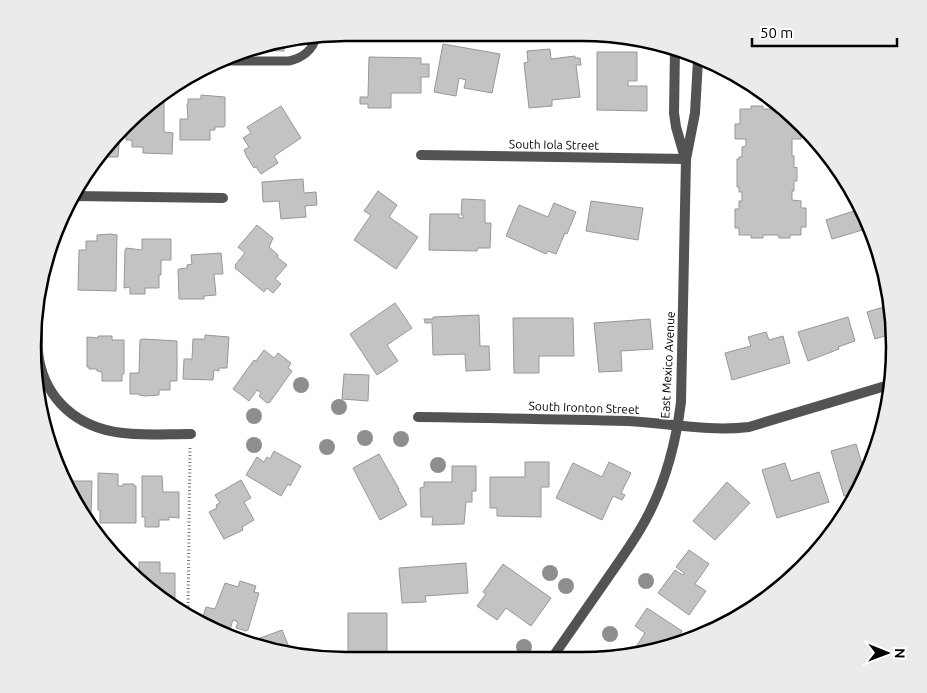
<svg xmlns="http://www.w3.org/2000/svg" width="927" height="693" font-family="Ubuntu,sans-serif">
	<style>
		.building { fill: #c3c3c3; stroke: #979797 }
		.lines { fill: none; stroke-linecap: round; stroke-linejoin: round }
		.path { stroke: #757575; stroke-width: 3; stroke-dasharray: 1 2.5; stroke-linecap: butt }
		.service { stroke: #535353; stroke-width: 9 }
		.minor { stroke: #535353; stroke-width: 10 }
		.tree { fill: #8e8e8e }
		.labels { text-anchor: middle; stroke-width: 4; stroke-linejoin: round; paint-order: stroke }
		.street-label { font-size: 12px; fill: #000; stroke: #fff }
		.rim { fill: none; stroke: #000; stroke-width: 2.5 }
	</style>
	<rect width="100%" height="100%" fill="#fff"/>
	<!-- building -->
	<g class="building">
		<polygon points="284,41 284,51 248,50 265,43"/>
		<polygon points="443,44 500,54 492,93 464,88 466,80 459,78 456,96 434,92"/>
		<polygon points="550,49 551,59 575,56 575,58 580,58 581,65 576,65 580,97 552,100 552,106 529,108 524,63 528,62 527,51"/>
		<polygon points="597,52 637,52 637,81 628,81 628,86 647,86 647,111 597,110"/>
		<polygon points="369,57 421,58 421,64 429,64 429,77 421,77 421,93 391,93 391,108 368,108 368,104 360,104 360,97 368,97"/>
		<polygon points="201,95 225,97 225,126 223,127 215,127 215,130 210,130 210,140 180,140 180,119 188,119 187,104 188,104 188,99 201,99"/>
		<polygon points="160,97 164,98 164,132 173,133 172,154 143,153 143,147 132,147 132,140 126,140 126,123"/>
		<polygon points="281,106 301,138 274,156 278,163 261,174 256,167 254,168 247,157 244,150 249,147 243,138 251,133 247,127"/>
		<polygon points="751,106 763,106 763,109 771,109 771,106 777,106 801,129 801,139 792,139 792,156 794,156 794,168 797,167 797,181 794,181 794,191 792,191 792,200 801,201 801,208 806,208 806,227 801,227 801,235 790,235 790,238 779,238 778,235 763,235 763,238 751,238 751,235 739,235 739,228 735,228 735,209 739,209 739,201 742,201 742,192 739,192 739,187 737,187 737,159 739,159 739,157 742,157 742,147 746,146 746,139 735,139 735,124 740,124 740,109 751,109"/>
		<polygon points="120,131 118,157 101,157"/>
		<polygon points="303,179 304,193 316,192 317,205 305,206 306,217 281,219 279,201 263,202 262,182"/>
		<polygon points="378,191 397,205 389,217 418,237 396,269 354,240 371,215 364,211"/>
		<polygon points="462,199 485,200 485,223 491,223 490,248 478,248 477,251 429,250 430,214 459,214 459,218 463,218 463,215 461,215"/>
		<polygon points="591,201 643,208 638,240 586,231"/>
		<polygon points="554,203 576,212 567,234 565,233 556,254 548,251 546,254 506,236 519,205 548,217"/>
		<polygon points="857,210 866,229 832,239 826,220"/>
		<polygon points="257,225 273,238 269,247 278,255 277,257 287,265 275,279 281,284 273,293 267,288 264,292 235,268 236,266 235,265 245,253 238,247"/>
		<polygon points="110,234 117,235 116,291 78,290 79,250 86,250 86,241 97,241 97,235"/>
		<polygon points="142,239 171,239 171,260 161,260 161,275 159,275 159,288 145,288 145,294 130,294 130,287 124,288 125,250 126,250 126,248 142,250"/>
		<polygon points="221,253 223,274 214,274 216,295 204,296 204,299 179,299 178,270 179,269 187,268 187,265 192,264 191,255"/>
		<polygon points="395,303 412,328 387,345 398,361 377,375 350,334"/>
		<polygon points="887,306 888,335 875,339 867,312"/>
		<polygon points="479,315 480,346 489,346 490,370 466,371 465,354 433,355 432,323 425,323 424,319 433,319 433,317"/>
		<polygon points="848,317 855,341 838,347 839,349 808,361 798,332"/>
		<polygon points="513,318 573,318 574,356 539,356 539,373 514,373"/>
		<polygon points="650,319 653,349 621,351 622,371 599,372 594,323"/>
		<polygon points="766,332 769,340 783,336 790,363 732,380 725,353 751,346 748,337"/>
		<polygon points="205,335 229,337 227,368 219,368 219,371 214,370 213,380 183,379 184,359 192,359 193,339 205,339"/>
		<polygon points="98,336 112,336 112,340 124,340 124,374 122,374 122,381 102,381 102,372 97,371 97,369 89,369 89,367 87,367 87,337 98,338"/>
		<polygon points="143,339 177,341 177,381 170,381 170,390 159,390 159,395 146,396 139,395 139,394 130,394 130,373 139,373 140,340"/>
		<polygon points="264,350 274,358 278,353 291,363 288,368 292,371 270,402 267,403 259,396 261,393 257,390 249,401 233,389 254,360 256,361"/>
		<polygon points="344,374 369,375 368,401 342,399"/>
		<polygon points="856,444 862,464 866,463 856,493 844,496 831,451"/>
		<polygon points="274,451 301,466 290,486 288,484 281,496 246,475 257,457 264,462 267,457 270,459"/>
		<polygon points="379,454 399,489 398,489 407,505 380,520 353,468"/>
		<polygon points="525,462 549,462 549,487 541,487 541,517 497,516 497,508 490,508 490,477 525,477"/>
		<polygon points="609,462 631,473 621,493 625,495 622,500 613,496 602,520 556,498 573,463 602,477"/>
		<polygon points="785,463 791,481 819,472 829,502 777,518 762,470"/>
		<polygon points="452,466 476,466 476,491 472,491 472,502 466,502 464,524 432,525 433,517 421,517 420,488 424,487 424,482 452,482"/>
		<polygon points="98,473 118,474 118,486 123,486 123,484 134,484 134,486 136,486 136,523 100,523 100,510 98,510"/>
		<polygon points="142,476 162,476 163,492 179,492 179,518 169,517 169,520 159,520 159,527 145,527 145,517 142,517"/>
		<polygon points="241,480 251,498 244,502 254,520 242,527 243,530 224,539 209,512 217,508 216,505 220,503 215,495"/>
		<polygon points="72,481 92,481 91,517 88,517 88,521 71,489"/>
		<polygon points="727,482 750,503 715,540 693,521"/>
		<polygon points="689,550 709,564 695,584 706,591 689,615 658,593 675,570 683,575 684,573 676,567"/>
		<polygon points="139,562 160,562 160,573 175,573 175,606 137,573 139,573"/>
		<polygon points="466,563 468,593 425,596 426,602 402,603 399,568"/>
		<polygon points="503,564 551,598 531,626 506,608 497,620 477,606 486,594 483,592"/>
		<polygon points="240,581 256,586 254,592 259,593 248,630 246,631 236,628 238,622 233,620 229,632 221,629 220,631 201,623 206,607 215,609 225,583 238,587"/>
		<polygon points="647,608 682,631 674,644 634,654 632,653 645,633 635,626"/>
		<polygon points="348,613 387,613 387,659 348,660"/>
		<polygon points="282,630 291,652 288,654 265,650 255,646 254,642 255,640"/>
	</g>
	<g class="lines">
		<!-- path -->
		<polyline class="path" points="188,617 190,447"/>
		<!-- service -->
		<path class="service" d="M223,61H289C302,58 313,50 316,37"/>
		<!-- minor -->
		<g class="minor">
			<polyline points="675,49 674,113 676,127 685,158"/>
			<polyline points="421,155 686,159"/>
			<polyline points="73,196 223,198"/>
			<path d="M39,283C39,306 37,329 38,352C40,371 48,390 61,404C96,441 144,434 191,434"/>
			<path d="M418,417C488,418 558,419 628,421C668,423 708,432 749,427L892,384"/>
			<path d="M552,658C570,632 588,606 607,579C620,560 635,540 646,519C666,482 676,442 681,402L686,159L695,113L698,60"/>
		</g>
	</g>
	<!-- trees -->
	<g class="tree">
		<circle cx="301" cy="385" r="8"/>
		<circle cx="339" cy="407" r="8"/>
		<circle cx="254" cy="416" r="8"/>
		<circle cx="365" cy="438" r="8"/>
		<circle cx="401" cy="439" r="8"/>
		<circle cx="254" cy="445" r="8"/>
		<circle cx="327" cy="447" r="8"/>
		<circle cx="438" cy="465" r="8"/>
		<circle cx="550" cy="573" r="8"/>
		<circle cx="646" cy="581" r="8"/>
		<circle cx="566" cy="586" r="8"/>
		<circle cx="610" cy="634" r="8"/>
		<circle cx="524" cy="647" r="8"/>
	</g>
	<g class="labels">
		<!-- street labels -->
		<g class="street-label">
			<text transform="translate(554 145) rotate(1)" y="4">South Iola Street</text>
			<text transform="translate(668 365) rotate(-87)" y="4">East Mexico Avenue</text>
			<text transform="translate(584 408) rotate(2)" y="4">South Ironton Street</text>
		</g>
	</g>
	<!-- crop -->
	<path d="M0 0H927V693H0ZM346 41H581A305 305 0 0 1 886 346V347A305 305 0 0 1 581 652H346A305 305 0 0 1 41 347V346A305 305 0 0 1 346 41Z" fill="#ebebeb" fill-rule="evenodd"/>
	<path class="rim" d="M346 41H581A305 305 0 0 1 886 346V347A305 305 0 0 1 581 652H346A305 305 0 0 1 41 347V346A305 305 0 0 1 346 41Z"/>
	<!-- north arrow -->
	<g transform="translate(887 653) rotate(91)" stroke="#ffffff" stroke-width="4" paint-order="stroke">
	<path d="M0-4L9 19L0 12L-9 19Z" fill="#000000"/>
	<text y="-8" font-size="14" font-weight="bold" text-anchor="middle" fill="#000000">N</text>
	</g>
	<!-- scale -->
	<path d="M752 38v8h145v-8" fill="none" stroke="#000000" stroke-width="2.5"/>
	<text x="760" y="38" font-size="15" fill="#000000" stroke="#ffffff" stroke-width="4" paint-order="stroke">50 m</text>
</svg>
